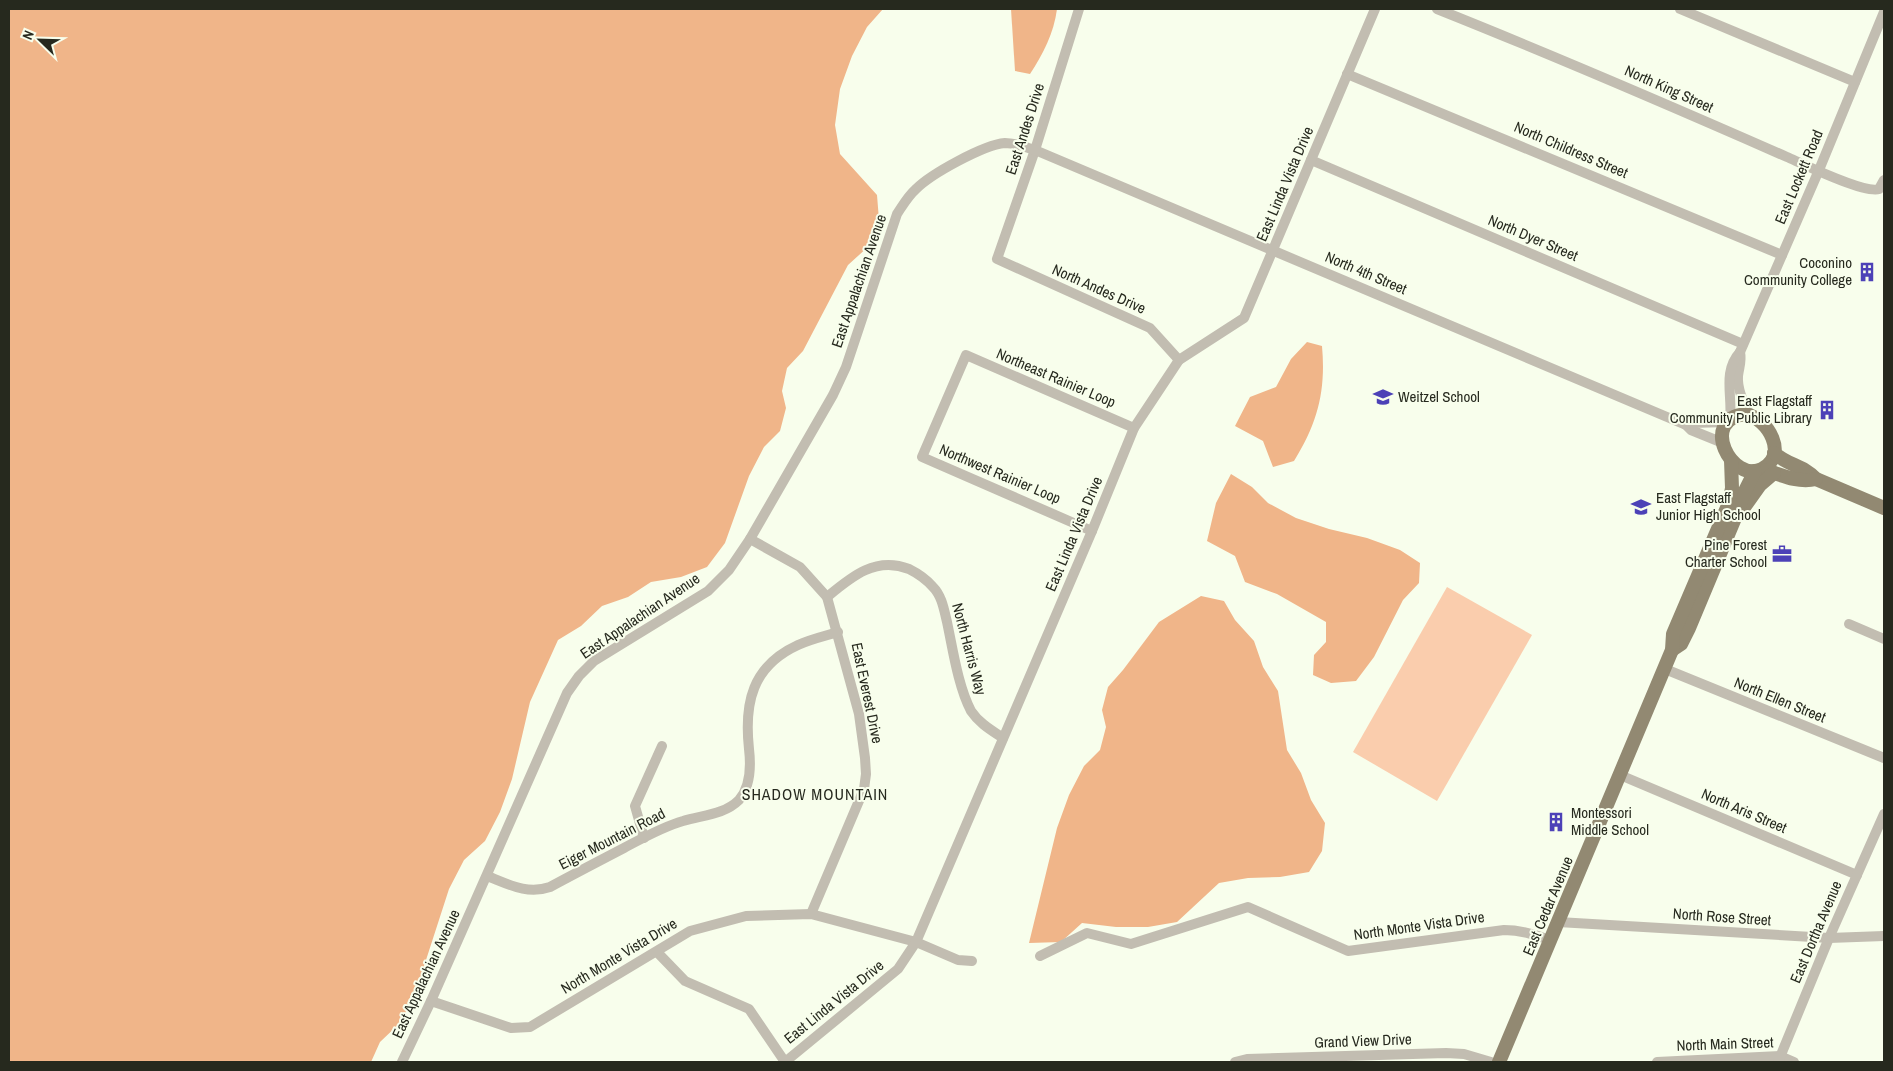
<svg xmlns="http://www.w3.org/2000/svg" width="1893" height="1071" font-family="'Archivo Narrow',sans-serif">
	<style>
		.green { fill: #facdad }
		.forest { fill: #f0b589 }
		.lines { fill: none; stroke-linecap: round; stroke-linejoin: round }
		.minor { stroke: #c2bdb1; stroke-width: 10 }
		.major { stroke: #928972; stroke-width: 14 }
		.labels { text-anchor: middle; stroke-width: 4; stroke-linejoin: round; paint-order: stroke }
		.street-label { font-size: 15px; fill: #26291e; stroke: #f8feec }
		.poi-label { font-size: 15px; fill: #26291e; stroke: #f8feec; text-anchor: end }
		.neighbourhood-label { font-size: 16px; letter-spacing: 1px; fill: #26291e; stroke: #f8feec }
	</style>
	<rect width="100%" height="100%" fill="#f8feec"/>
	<!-- green -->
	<polygon class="green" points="1447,587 1532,635 1437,801 1353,752"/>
	<!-- forest -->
	<g class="forest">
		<polygon points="9,9 883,9 867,27 852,56 840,89 835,125 840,154 877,195 879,220 869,246 848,265 803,351 787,368 782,391 786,408 780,431 764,447 749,476 725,543 707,567 681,577 651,582 628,597 602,606 581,626 558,640 530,702 512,779 500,812 485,841 464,860 449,889 415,994 400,1023 380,1042 371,1062 9,1062"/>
		<path d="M1011,9H1057C1054,33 1043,54 1030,74L1015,71Z"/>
		<path d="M1307,342L1322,346C1326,390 1318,423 1294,461L1273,467L1263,441L1235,426L1250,397L1276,387L1291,359Z"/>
		<polygon points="1231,474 1252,487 1268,503 1296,518 1329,529 1367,538 1400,550 1420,563 1419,583 1403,600 1374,657 1356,681 1331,683 1313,675 1314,655 1326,642 1326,622 1277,594 1245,582 1235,556 1207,541 1216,503"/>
		<polygon points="1201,596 1224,601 1235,620 1254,641 1263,667 1278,691 1287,750 1301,773 1311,800 1325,823 1322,851 1309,872 1280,877 1248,878 1219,883 1177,922 1148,927 1116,927 1082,923 1061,942 1029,943 1057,828 1069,795 1084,766 1100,750 1106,727 1102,710 1108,687 1123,670 1159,622"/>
	</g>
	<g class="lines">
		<!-- minor -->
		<g class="minor">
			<polyline points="1079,9 1035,150 997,259 1150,328 1179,360"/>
			<path d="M1437,9C1555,56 1671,106 1787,157C1803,164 1865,194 1879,189L1884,180"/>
			<polyline points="1680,9 1855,82"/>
			<polyline points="1347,74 1782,255"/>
			<polyline points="1311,160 1743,344"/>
			<path d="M1740,352C1742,361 1739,367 1738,376C1737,390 1744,403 1750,415"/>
			<path d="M1730,420C1733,396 1722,372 1740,352L1819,170L1884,12"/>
			<polyline points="1686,425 1691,423 1727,422"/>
			<polyline points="1092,531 922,457 966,355 1134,428"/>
			<polyline points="750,539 800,567 827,597 859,714 865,758 866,774 864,789 811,914"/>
			<path d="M827,597C851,577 875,556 909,569C917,573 927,580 933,587C942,596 944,610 947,622C953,650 958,686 971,711C979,723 991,730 1003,738"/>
			<polyline points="1849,624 1884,639"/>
			<polyline points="1665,669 1884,758"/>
			<polyline points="1620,775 1857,875"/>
			<polyline points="644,838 635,806 662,746"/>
			<path d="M487,876C508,884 527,895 550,887C574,874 599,861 624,848C643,838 662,827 683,821C702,815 724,815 739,800C751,786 751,766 749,749C744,703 752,666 798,645C811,639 825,636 838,632"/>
			<polyline points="1558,922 1829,938 1884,936"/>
			<polyline points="657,952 685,981 749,1009 785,1062"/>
			<path d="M1040,956L1087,933L1131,944L1248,907L1348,951L1504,930C1521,930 1535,934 1551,941"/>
			<polyline points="431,1001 511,1028 530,1027 690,931 746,916 811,914 916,942 958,960 972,961"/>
			<path d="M402,1062L431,1001L567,693L579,676L594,661L708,591L729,570L750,539L833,395L846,367L897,214C903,205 908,196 916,189C931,174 983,145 1005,143C1014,143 1026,147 1035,150L1686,425L1691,430L1723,443"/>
			<polyline points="785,1062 898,969 916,942 1092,531 1134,428 1179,360 1244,318 1375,9"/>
			<polyline points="1235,1062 1247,1059 1446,1053 1464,1054 1491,1062"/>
			<polyline points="1657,1062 1780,1056 1794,1062"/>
			<polyline points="1778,1062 1829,938 1884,814"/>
		</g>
		<!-- major -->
		<g class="major">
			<path d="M1746,414C1768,419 1789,455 1762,469C1732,484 1698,419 1746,414Z"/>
			<path d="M1774,453C1789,466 1803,465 1816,479L1884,508"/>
			<path d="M1766,470C1783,476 1799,483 1816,479"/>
			<polyline points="1745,506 1760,485 1774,473"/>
			<polyline points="1672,650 1681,644 1689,628 1735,518 1744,493 1755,471"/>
			<polyline points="1499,1062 1672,650 1673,634 1729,503 1732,488 1731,460"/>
		</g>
	</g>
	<!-- icons -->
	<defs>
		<symbol id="building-bare" viewBox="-9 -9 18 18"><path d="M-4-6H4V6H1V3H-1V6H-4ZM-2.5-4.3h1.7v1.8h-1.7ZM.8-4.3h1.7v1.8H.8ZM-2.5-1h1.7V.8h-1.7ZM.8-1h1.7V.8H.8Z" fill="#4c41b7" stroke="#f8feec" stroke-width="2.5" paint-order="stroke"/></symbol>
		<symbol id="school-bare" viewBox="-9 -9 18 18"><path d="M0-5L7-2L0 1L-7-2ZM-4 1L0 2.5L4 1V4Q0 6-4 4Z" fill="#4c41b7" stroke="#f8feec" stroke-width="2.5" paint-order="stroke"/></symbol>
		<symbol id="office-bare" viewBox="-9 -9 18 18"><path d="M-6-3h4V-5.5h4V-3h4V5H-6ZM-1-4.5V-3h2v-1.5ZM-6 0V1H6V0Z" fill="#4c41b7" stroke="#f8feec" stroke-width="2.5" paint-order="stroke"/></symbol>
	</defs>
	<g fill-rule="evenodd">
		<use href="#building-bare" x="1853" y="258" width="28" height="28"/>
		<use href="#school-bare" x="1369" y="383" width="28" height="28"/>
		<use href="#building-bare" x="1813" y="396" width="28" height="28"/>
		<use href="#school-bare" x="1627" y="493" width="28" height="28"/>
		<use href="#office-bare" x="1768" y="540" width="28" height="28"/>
		<use href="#building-bare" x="1542" y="808" width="28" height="28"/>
	</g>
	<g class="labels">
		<!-- street labels -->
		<g class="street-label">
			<text transform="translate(1669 89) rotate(24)" y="5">North King Street</text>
			<text transform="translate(1025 129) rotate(-72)" y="5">East Andes Drive</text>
			<text transform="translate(1571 150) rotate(23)" y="5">North Childress Street</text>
			<text transform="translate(1799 177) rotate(-67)" y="5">East Lockett Road</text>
			<text transform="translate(1285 184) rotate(-67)" y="5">East Linda Vista Drive</text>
			<text transform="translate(1533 238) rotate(23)" y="5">North Dyer Street</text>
			<text transform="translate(1366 273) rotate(23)" y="5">North 4th Street</text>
			<text transform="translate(859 281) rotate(-71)" y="5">East Appalachian Avenue</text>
			<text transform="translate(1099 289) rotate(24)" y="5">North Andes Drive</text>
			<text transform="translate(1056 378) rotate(23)" y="5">Northeast Rainier Loop</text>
			<text transform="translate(1000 474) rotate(23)" y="5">Northwest Rainier Loop</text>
			<text transform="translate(1074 534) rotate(-67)" y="5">East Linda Vista Drive</text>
			<text transform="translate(640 616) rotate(-34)" y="5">East Appalachian Avenue</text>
			<text transform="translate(969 649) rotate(75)" y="5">North Harris Way</text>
			<text transform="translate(867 693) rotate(78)" y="5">East Everest Drive</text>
			<text transform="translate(1780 700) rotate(22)" y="5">North Ellen Street</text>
			<text transform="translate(1744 811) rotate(23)" y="5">North Aris Street</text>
			<text transform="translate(612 839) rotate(-27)" y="5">Eiger Mountain Road</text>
			<text transform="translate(1548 906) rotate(-67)" y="5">East Cedar Avenue</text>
			<text transform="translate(1722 917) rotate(4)" y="5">North Rose Street</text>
			<text transform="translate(1419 926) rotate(-8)" y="5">North Monte Vista Drive</text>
			<text transform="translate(1816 932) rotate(-67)" y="5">East Dortha Avenue</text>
			<text transform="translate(619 956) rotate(-31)" y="5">North Monte Vista Drive</text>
			<text transform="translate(426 974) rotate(-65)" y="5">East Appalachian Avenue</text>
			<text transform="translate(834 1002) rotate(-39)" y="5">East Linda Vista Drive</text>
			<text transform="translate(1363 1041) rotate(-2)" y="5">Grand View Drive</text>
			<text transform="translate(1725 1044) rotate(-2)" y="5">North Main Street</text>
		</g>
		<!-- poi labels -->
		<g class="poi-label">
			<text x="1852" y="268">Coconino<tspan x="1852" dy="17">Community College</tspan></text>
			<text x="1398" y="402" text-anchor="start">Weitzel School</text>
			<text x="1812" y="406">East Flagstaff<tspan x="1812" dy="17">Community Public Library</tspan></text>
			<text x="1656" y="503" text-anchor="start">East Flagstaff<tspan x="1656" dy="17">Junior High School</tspan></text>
			<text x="1767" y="550">Pine Forest<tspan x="1767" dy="17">Charter School</tspan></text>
			<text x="1571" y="818" text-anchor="start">Montessori<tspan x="1571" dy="17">Middle School</tspan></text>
		</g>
		<!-- neighbourhood labels -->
		<g class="neighbourhood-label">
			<text x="815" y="800">SHADOW MOUNTAIN</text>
		</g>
	</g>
	<!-- border -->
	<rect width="1893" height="1071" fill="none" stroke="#26291e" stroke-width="20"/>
	<!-- north arrow -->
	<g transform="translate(40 40) rotate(293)" stroke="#f8feec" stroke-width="4" paint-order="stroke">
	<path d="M0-4L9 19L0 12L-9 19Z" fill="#26291e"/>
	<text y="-8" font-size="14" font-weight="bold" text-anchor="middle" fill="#26291e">N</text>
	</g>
</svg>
